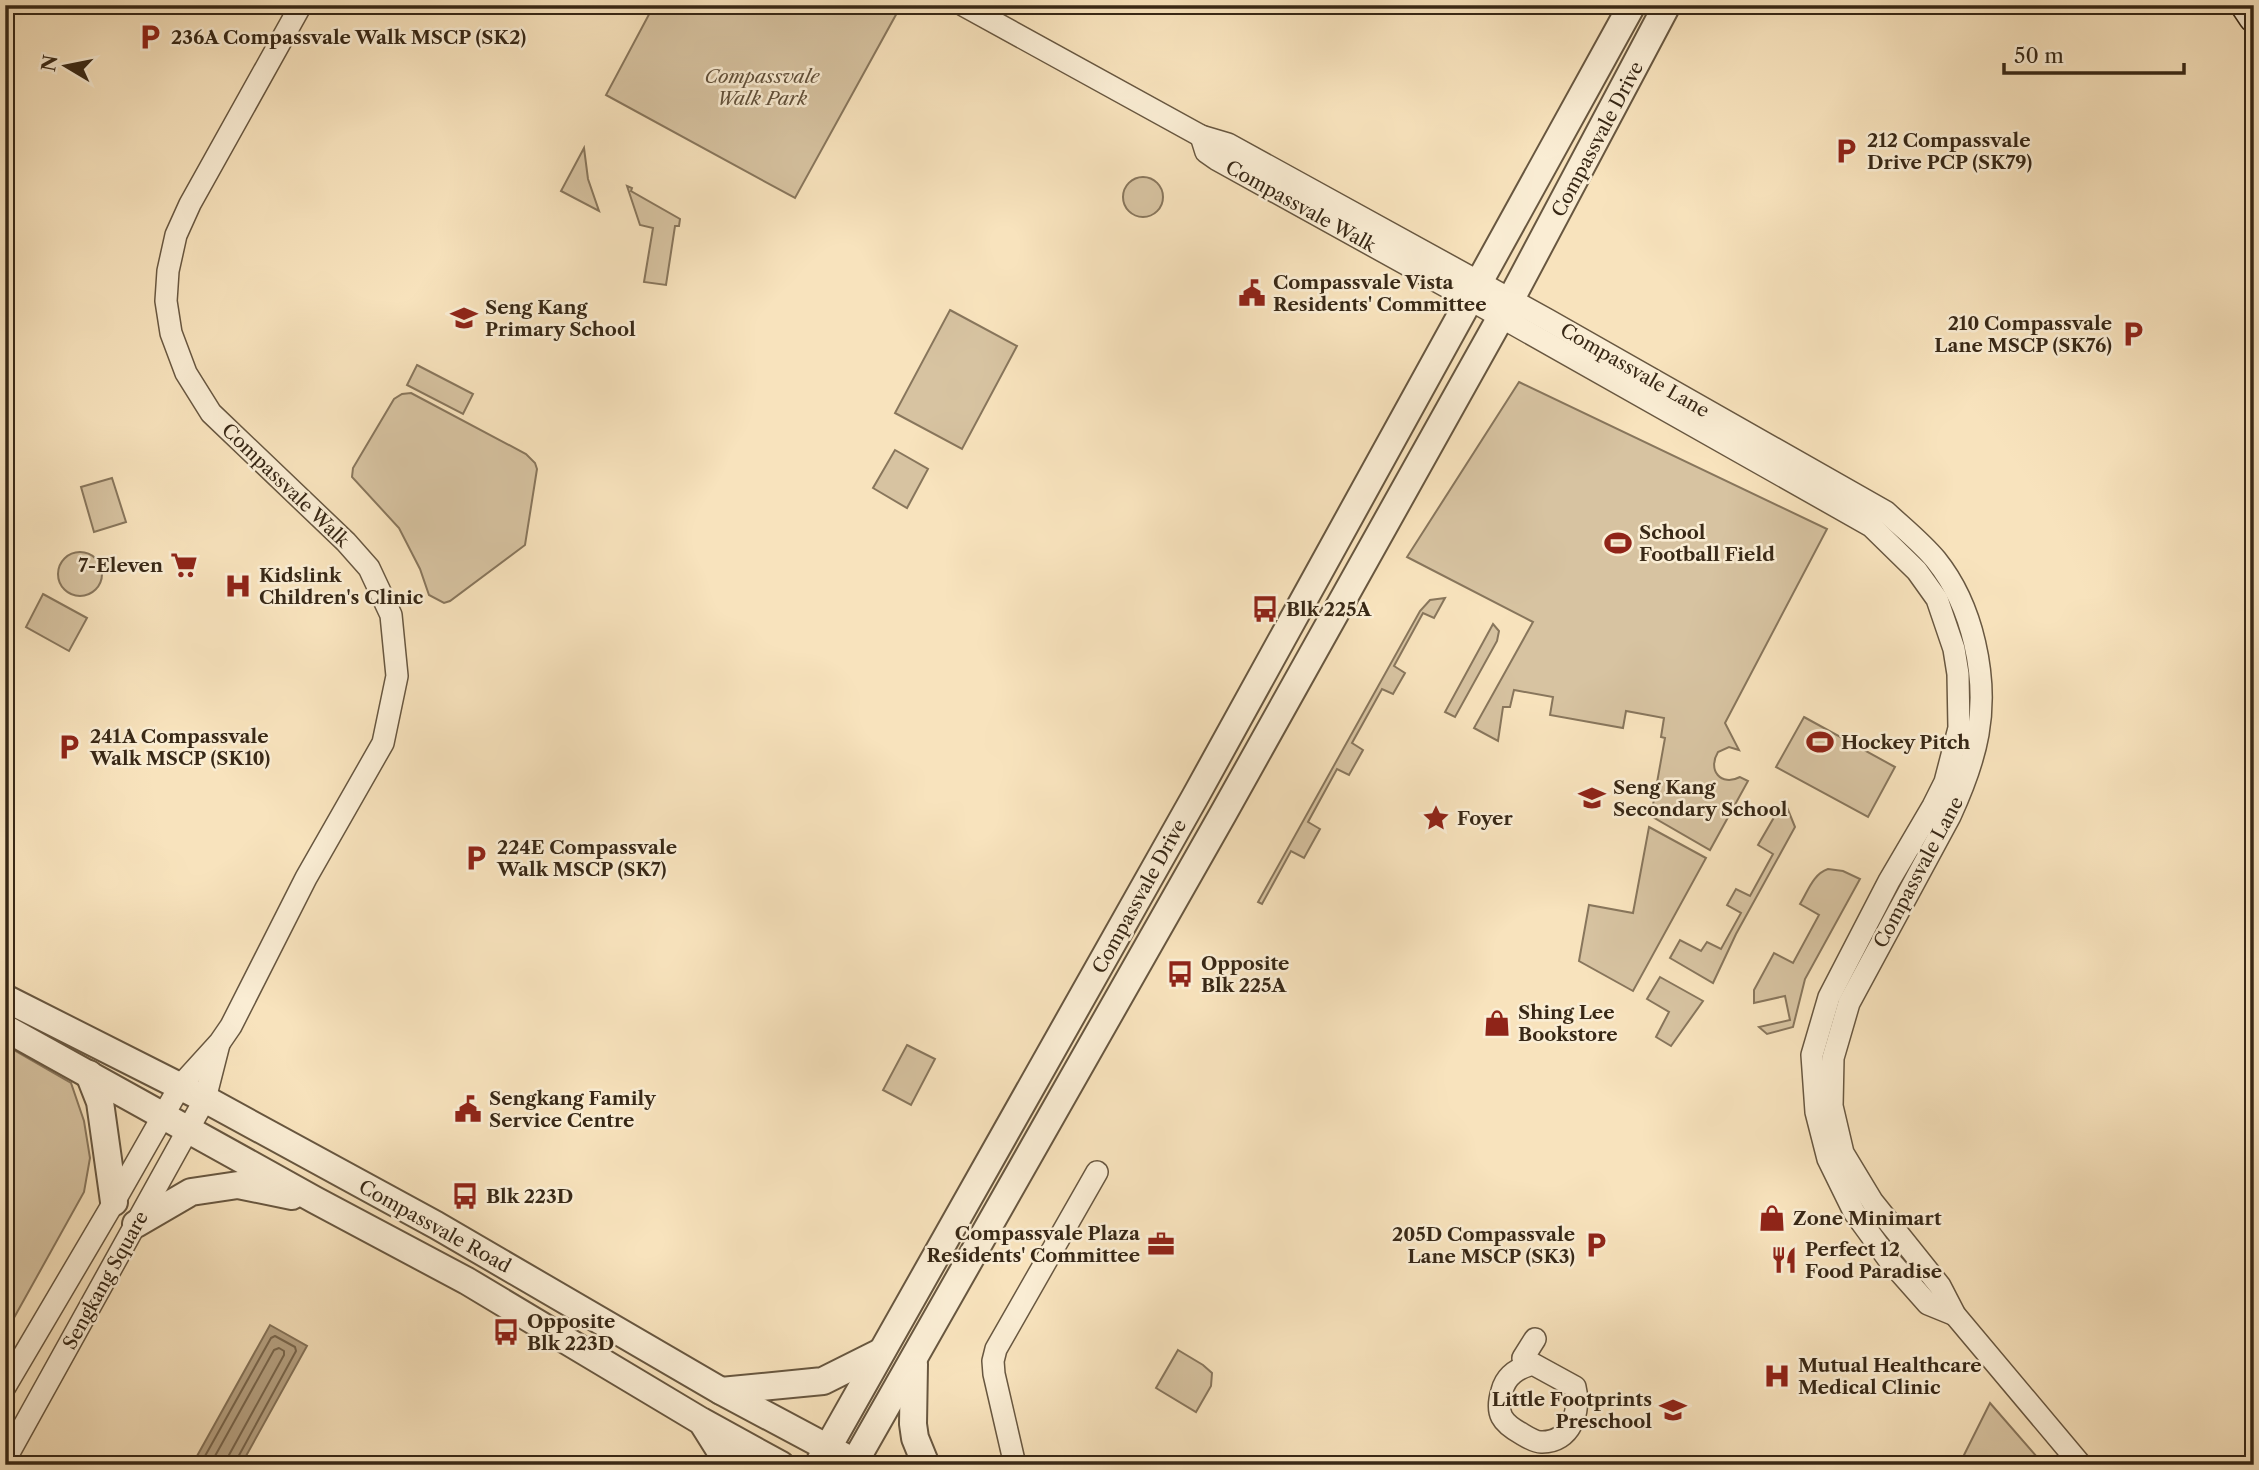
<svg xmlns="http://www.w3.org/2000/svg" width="2259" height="1470" font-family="'Libre Caslon Text',serif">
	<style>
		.green { fill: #d7c3a1; stroke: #88765c; stroke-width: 2 }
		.water { fill: #b7a384; stroke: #847258; stroke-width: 2 }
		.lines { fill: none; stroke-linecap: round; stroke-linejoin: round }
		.shore { stroke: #78664d; stroke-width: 2 }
		.minor-casing { stroke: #685740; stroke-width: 24 }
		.tertiary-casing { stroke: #685740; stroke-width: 30 }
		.secondary-casing { stroke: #382816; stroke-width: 33 }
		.minor { stroke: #faedd4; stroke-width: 21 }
		.tertiary { stroke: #faedd4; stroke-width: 26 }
		.secondary { stroke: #faedd4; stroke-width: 30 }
		.labels { text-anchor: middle; stroke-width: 5; stroke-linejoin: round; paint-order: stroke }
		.poi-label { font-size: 19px; font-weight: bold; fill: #382816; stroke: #faedd4; text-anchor: start }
		.park-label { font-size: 19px; font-style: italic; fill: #604f39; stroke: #faedd4 }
		.street-label { font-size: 19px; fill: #382816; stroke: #faedd4 }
	</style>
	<rect width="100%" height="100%" fill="#f8e3bd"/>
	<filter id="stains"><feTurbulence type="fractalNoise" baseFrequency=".00286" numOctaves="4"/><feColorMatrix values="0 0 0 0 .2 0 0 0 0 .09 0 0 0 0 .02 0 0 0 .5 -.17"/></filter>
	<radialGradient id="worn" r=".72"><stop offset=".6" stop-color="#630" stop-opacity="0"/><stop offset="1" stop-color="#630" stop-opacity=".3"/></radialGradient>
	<!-- green -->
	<g class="green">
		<polygon points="654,5 888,5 898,11 795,198 606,95"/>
		<polygon points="584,148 588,179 599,211 561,191"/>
		<circle cx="1143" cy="197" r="20"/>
		<polygon points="627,186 632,188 631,191 680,219 679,226 675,226 666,285 644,282 653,228 640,225"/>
		<polygon points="950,310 1017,346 962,449 895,413"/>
		<polygon points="417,365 473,394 463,414 407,385"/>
		<path d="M1519,382L1827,529L1725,723L1739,750L1729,747L1718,752C1707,770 1721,787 1740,777L1748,781L1710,850L1651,816L1665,738L1661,737L1664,718L1626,711L1623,728L1550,715L1553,697L1514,690L1510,707H1503L1498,741L1474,728L1533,622L1407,557Z"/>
		<polygon points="411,393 526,454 535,463 537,469 525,545 450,601 444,603 429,595 420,569 399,528 352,477 353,468 394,399 402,394"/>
		<polygon points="895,450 928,469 907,508 873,488"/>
		<polygon points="112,478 126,522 94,532 81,487"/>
		<circle cx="80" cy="574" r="22"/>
		<polygon points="43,594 87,618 69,651 26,627"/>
		<polygon points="1445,598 1434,618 1423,613 1394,666 1405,673 1393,694 1382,689 1352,743 1363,750 1349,775 1337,769 1308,822 1320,829 1304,858 1291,851 1262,904 1258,902 1420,611 1430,600"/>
		<polygon points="1493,624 1499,631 1497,641 1455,717 1445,712"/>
		<polygon points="1804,717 1895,767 1868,817 1776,767"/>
		<polygon points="1784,800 1795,827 1736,934 1713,983 1670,958 1680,940 1701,951 1707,942 1721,949 1741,913 1727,905 1736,889 1750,896 1773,854 1758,845"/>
		<polygon points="1649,827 1706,858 1633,991 1579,961 1589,905 1633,913"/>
		<path d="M1828,869L1843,871L1860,879L1805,979L1793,1027L1767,1034L1759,1027L1790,1020L1785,996L1754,1003V990L1774,953L1793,963L1819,915L1800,904C1808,891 1813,874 1828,869Z"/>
		<polygon points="1660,977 1703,1001 1671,1046 1656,1037 1669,1012 1647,999"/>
		<polygon points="5,1045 71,1083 84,1121 90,1158 84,1192 5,1334"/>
		<polygon points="907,1045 935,1059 911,1105 883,1090"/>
		<polygon points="1178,1350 1203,1365 1212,1373 1211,1386 1196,1412 1156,1388"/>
		<polygon points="1990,1403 2044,1465 1959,1465"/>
	</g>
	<!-- water -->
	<polygon class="water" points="270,1325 307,1346 241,1465 192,1465"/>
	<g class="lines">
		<!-- shore -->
		<g class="shore">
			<polyline points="200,1465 271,1338 275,1336 295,1347 296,1351 237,1459 236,1465"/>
			<polyline points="210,1465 274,1350 279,1348 284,1351 284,1355 229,1455 227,1465"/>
		</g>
		<defs>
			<g id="minor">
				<path d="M963,5L1201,136L1228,144L1548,320L1886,512C1902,527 1922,543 1936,560C1973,606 1988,677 1978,734C1973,762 1962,790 1950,816L1849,1003L1833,1058L1832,1106L1843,1153L1872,1201L1940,1286L1955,1315L2081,1465"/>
				<polyline points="1201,136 1206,152 1216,159 1471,300 1871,526 1917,571 1937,599 1954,649 1958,674 1959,728 1945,782 1933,806 1889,881 1829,997 1812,1055 1816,1112 1828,1159 1854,1212 1889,1260 1928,1304 1955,1315"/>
				<polyline points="1523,1358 1535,1339"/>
				<path d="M1533,1364L1575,1387C1581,1411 1571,1443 1541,1442C1535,1442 1527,1437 1522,1434C1502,1423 1495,1414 1502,1391C1506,1375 1518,1368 1533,1364Z"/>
				<polyline points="5,1387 114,1202 180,1086 220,1042 231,1026 306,878 383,743 397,676 391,615 369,568 346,542 211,413 186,373 171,333 166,301 168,271 176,235 190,204 301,5"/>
				<polyline points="5,1460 205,1099 219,1044"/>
				<polyline points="1015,1465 994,1374 993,1361 996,1349 1097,1172"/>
			</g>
			<g id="tertiary">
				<polyline points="5,998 205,1099 436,1225 721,1391 843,1456"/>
				<polyline points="5,1028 315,1200 467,1281 701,1421 781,1465"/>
				<polyline points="89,1074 100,1102 114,1202"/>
				<polyline points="136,1224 191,1192 238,1185 292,1196"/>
				<polyline points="914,1364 913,1424 915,1438 926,1465"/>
				<polyline points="721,1391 823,1381 881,1352"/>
				<polyline points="704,1425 729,1465"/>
				<polyline points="818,1465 1195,797 1632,5"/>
				<polyline points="853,1465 1223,814 1511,299 1667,5"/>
			</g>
			<polyline id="secondary" points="2246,5 2254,17"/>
		</defs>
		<!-- minor casing -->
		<use href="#minor" class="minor-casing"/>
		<!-- tertiary casing -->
		<use href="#tertiary" class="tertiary-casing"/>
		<!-- secondary casing -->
		<use href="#secondary" class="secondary-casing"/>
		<!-- minor -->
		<use href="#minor" class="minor"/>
		<!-- tertiary -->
		<use href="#tertiary" class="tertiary"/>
		<!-- secondary -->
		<use href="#secondary" class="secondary"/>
	</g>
	<!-- icons -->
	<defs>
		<symbol id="parking-bare" viewBox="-9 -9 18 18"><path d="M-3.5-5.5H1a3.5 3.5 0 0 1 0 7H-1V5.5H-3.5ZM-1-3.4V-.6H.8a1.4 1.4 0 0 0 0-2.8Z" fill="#8f2418" stroke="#faedd4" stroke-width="2.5" paint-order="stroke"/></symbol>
		<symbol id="civic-bare" viewBox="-9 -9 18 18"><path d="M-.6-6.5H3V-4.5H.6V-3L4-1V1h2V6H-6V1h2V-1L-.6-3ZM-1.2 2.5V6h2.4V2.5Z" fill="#8f2418" stroke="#faedd4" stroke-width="2.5" paint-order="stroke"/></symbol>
		<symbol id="school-bare" viewBox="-9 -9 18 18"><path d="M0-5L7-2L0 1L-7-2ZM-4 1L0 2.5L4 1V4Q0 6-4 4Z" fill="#8f2418" stroke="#faedd4" stroke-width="2.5" paint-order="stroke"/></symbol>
		<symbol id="stadium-bare" viewBox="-9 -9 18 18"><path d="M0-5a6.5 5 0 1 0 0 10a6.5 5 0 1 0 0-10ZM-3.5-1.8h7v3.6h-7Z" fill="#8f2418" stroke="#faedd4" stroke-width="2.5" paint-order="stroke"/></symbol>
		<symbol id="supermarket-bare" viewBox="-9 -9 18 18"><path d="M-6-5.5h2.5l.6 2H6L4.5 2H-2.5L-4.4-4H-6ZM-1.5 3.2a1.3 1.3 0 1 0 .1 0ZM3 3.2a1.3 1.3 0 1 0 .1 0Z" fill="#8f2418" stroke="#faedd4" stroke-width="2.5" paint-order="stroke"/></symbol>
		<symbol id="hospital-bare" viewBox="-9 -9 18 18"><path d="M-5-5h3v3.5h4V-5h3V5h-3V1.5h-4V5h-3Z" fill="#8f2418" stroke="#faedd4" stroke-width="2.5" paint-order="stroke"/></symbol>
		<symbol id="bus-bare" viewBox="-9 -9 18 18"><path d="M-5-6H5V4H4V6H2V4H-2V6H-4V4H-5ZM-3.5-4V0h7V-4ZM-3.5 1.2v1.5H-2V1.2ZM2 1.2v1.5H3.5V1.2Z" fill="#8f2418" stroke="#faedd4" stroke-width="2.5" paint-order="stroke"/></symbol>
		<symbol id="sight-bare" viewBox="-9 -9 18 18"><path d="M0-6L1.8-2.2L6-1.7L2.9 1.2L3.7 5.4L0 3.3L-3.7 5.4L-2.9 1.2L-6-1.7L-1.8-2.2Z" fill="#8f2418" stroke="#faedd4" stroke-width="2.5" paint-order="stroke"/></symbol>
		<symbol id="shop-bare" viewBox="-9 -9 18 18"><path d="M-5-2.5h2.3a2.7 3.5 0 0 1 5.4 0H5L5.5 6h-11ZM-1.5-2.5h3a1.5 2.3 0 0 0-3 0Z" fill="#8f2418" stroke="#faedd4" stroke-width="2.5" paint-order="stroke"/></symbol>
		<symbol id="office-bare" viewBox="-9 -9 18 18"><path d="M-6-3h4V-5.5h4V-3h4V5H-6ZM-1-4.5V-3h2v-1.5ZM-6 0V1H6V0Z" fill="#8f2418" stroke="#faedd4" stroke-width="2.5" paint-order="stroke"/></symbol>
		<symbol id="restaurant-bare" viewBox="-9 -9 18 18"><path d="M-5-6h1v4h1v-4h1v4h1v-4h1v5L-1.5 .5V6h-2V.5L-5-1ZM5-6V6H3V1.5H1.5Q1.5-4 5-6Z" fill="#8f2418" stroke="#faedd4" stroke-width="2.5" paint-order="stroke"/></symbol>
	</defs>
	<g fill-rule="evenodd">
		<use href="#parking-bare" x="131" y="18" width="38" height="38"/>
		<use href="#parking-bare" x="1827" y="132" width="38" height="38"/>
		<use href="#civic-bare" x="1233" y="274" width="38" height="38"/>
		<use href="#school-bare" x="445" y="299" width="38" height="38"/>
		<use href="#parking-bare" x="2114" y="315" width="38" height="38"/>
		<use href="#stadium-bare" x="1599" y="524" width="38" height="38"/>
		<use href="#supermarket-bare" x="165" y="546" width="38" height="38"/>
		<use href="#hospital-bare" x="219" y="567" width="38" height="38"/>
		<use href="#bus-bare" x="1246" y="590" width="38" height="38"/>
		<use href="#stadium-bare" x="1801" y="723" width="38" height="38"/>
		<use href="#parking-bare" x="50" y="728" width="38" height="38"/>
		<use href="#school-bare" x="1573" y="779" width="38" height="38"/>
		<use href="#sight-bare" x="1417" y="799" width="38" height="38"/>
		<use href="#parking-bare" x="457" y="839" width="38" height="38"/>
		<use href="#bus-bare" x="1161" y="955" width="38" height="38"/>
		<use href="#shop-bare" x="1478" y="1004" width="38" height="38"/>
		<use href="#civic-bare" x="449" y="1090" width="38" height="38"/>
		<use href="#bus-bare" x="446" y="1177" width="38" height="38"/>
		<use href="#shop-bare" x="1753" y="1199" width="38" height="38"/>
		<use href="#office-bare" x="1142" y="1225" width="38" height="38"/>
		<use href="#parking-bare" x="1577" y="1226" width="38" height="38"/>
		<use href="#restaurant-bare" x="1765" y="1241" width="38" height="38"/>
		<use href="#bus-bare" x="487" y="1313" width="38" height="38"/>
		<use href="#hospital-bare" x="1758" y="1357" width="38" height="38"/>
		<use href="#school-bare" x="1654" y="1391" width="38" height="38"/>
	</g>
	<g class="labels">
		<!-- poi labels -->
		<g class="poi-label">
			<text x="171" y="44">236A Compassvale Walk MSCP (SK2)</text>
			<text x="1867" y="147">212 Compassvale<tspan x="1867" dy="22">Drive PCP (SK79)</tspan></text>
			<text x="1273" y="289">Compassvale Vista<tspan x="1273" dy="22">Residents' Committee</tspan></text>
			<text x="485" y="314">Seng Kang<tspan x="485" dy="22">Primary School</tspan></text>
			<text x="2112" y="330" text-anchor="end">210 Compassvale<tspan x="2112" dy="22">Lane MSCP (SK76)</tspan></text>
			<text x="1639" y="539">School<tspan x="1639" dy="22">Football Field</tspan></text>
			<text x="163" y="572" text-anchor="end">7-Eleven</text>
			<text x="259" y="582">Kidslink<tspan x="259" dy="22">Children's Clinic</tspan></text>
			<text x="1286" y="616">Blk 225A</text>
			<text x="90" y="743">241A Compassvale<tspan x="90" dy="22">Walk MSCP (SK10)</tspan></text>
			<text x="1841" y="749">Hockey Pitch</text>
			<text x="1613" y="794">Seng Kang<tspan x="1613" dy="22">Secondary School</tspan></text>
			<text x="1457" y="825">Foyer</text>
			<text x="497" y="854">224E Compassvale<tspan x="497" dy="22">Walk MSCP (SK7)</tspan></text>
			<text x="1201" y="970">Opposite<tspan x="1201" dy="22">Blk 225A</tspan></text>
			<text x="1518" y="1019">Shing Lee<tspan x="1518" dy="22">Bookstore</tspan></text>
			<text x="489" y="1105">Sengkang Family<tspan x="489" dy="22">Service Centre</tspan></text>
			<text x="486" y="1203">Blk 223D</text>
			<text x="1793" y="1225">Zone Minimart</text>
			<text x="1140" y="1240" text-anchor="end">Compassvale Plaza<tspan x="1140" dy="22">Residents' Committee</tspan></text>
			<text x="1575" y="1241" text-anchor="end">205D Compassvale<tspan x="1575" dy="22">Lane MSCP (SK3)</tspan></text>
			<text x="1805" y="1256">Perfect 12<tspan x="1805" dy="22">Food Paradise</tspan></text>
			<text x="527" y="1328">Opposite<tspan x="527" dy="22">Blk 223D</tspan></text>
			<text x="1798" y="1372">Mutual Healthcare<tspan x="1798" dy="22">Medical Clinic</tspan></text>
			<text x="1652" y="1406" text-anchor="end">Little Footprints<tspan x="1652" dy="22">Preschool</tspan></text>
		</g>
		<!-- park labels -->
		<g class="park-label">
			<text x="762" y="83">Compassvale<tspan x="762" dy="22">Walk Park</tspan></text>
		</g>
		<!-- street labels -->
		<g class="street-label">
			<text transform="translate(1597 139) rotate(-62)" y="7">Compassvale Drive</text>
			<text transform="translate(1301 206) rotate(29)" y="7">Compassvale Walk</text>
			<text transform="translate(1635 370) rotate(30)" y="7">Compassvale Lane</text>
			<text transform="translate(286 485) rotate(44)" y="7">Compassvale Walk</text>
			<text transform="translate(1918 872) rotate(-62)" y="7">Compassvale Lane</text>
			<text transform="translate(1139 896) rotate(-61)" y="7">Compassvale Drive</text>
			<text transform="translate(435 1226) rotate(29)" y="7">Compassvale Road</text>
			<text transform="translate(105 1280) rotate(-61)" y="7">Sengkang Square</text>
		</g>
	</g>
	<!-- margin -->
	<rect width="2259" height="1470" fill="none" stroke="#f8e3bd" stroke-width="28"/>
	<rect x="7" y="7" width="2245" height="1456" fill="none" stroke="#382816" stroke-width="3.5"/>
	<rect x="14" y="14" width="2231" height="1442" fill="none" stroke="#382816" stroke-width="2"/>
	<!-- north arrow -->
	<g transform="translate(66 66) rotate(280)" stroke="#faedd4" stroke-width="5" paint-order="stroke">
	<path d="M0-5L12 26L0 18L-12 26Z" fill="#382816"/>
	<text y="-10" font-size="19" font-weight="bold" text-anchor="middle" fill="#382816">N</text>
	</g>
	<!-- scale -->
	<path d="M2004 63v10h180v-10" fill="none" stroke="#382816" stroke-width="3.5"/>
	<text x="2014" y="63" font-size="21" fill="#382816" stroke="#faedd4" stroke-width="5" paint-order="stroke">50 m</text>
	<rect width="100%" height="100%" filter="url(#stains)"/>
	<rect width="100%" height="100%" fill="url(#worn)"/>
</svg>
